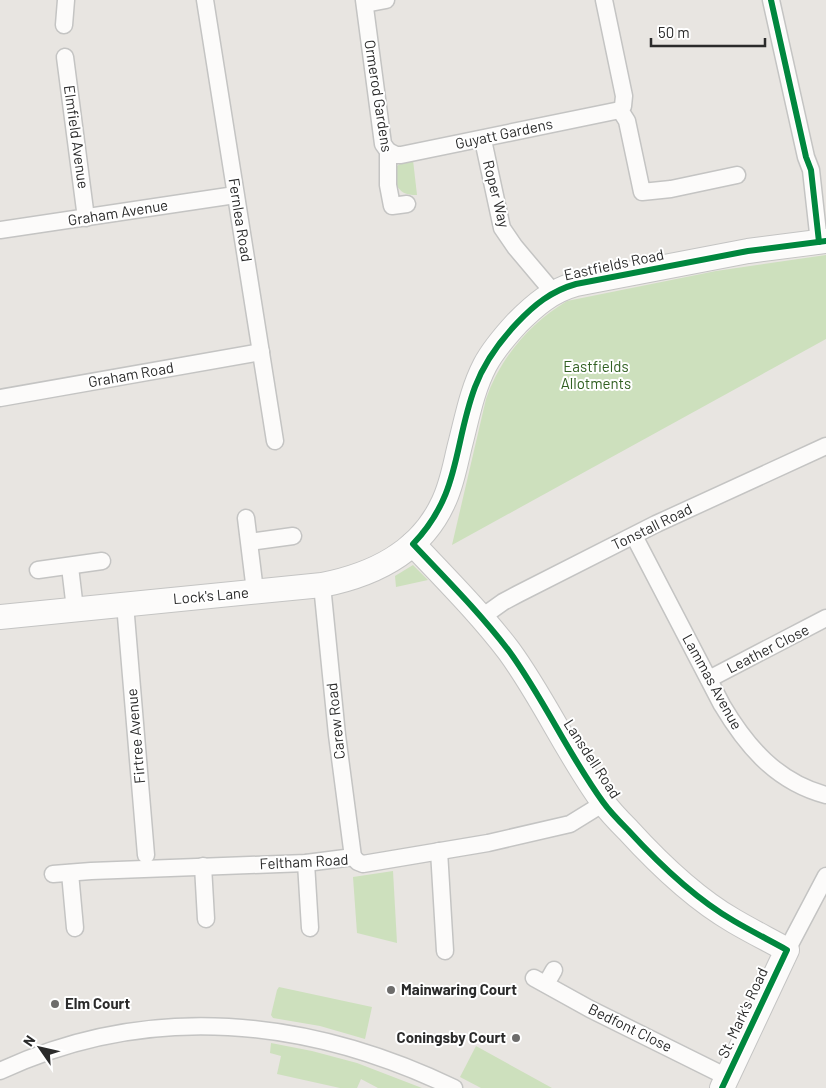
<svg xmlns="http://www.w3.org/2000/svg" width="826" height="1088" font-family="Barlow,sans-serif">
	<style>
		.green { fill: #cde0bd }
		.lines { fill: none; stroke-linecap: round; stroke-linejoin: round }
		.street-casing { stroke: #c4c4c3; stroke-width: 19 }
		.secondary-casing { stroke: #c4c4c3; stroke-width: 26 }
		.street { stroke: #fcfbfa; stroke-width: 16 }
		.secondary { stroke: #fcfbfa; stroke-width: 24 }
		.cycleway-casing { stroke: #fff; stroke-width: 9 }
		.cycleway { stroke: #00873e; stroke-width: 6 }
		.poi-dot { fill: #6d6c6b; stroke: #fff; stroke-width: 2 }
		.labels { text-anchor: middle; stroke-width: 4; stroke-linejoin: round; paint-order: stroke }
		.street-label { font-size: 15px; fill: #2b2b2b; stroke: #fff }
		.park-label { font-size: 15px; fill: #316022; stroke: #fff }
		.poi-label { font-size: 15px; font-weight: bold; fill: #2b2b2b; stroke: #fff; text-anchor: start }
	</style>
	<rect width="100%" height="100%" fill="#e8e5e1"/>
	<!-- green -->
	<g class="green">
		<path d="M413,160L417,195C405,195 401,193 395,183L396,167L402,162Z"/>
		<path d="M826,255V339L452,545L486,399C500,358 530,323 567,301L716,271Z"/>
		<polygon points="413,565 428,580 396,587 395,576"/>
		<polygon points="393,871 397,943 357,933 353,877"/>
		<polygon points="279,987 372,1007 365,1039 320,1026 273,1018 271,1015 277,990"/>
		<polygon points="271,1043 312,1051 357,1063 422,1088 378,1088 361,1079 357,1088 340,1088 277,1074 281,1056 270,1053"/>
		<polygon points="476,1046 552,1088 481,1088 460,1077"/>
	</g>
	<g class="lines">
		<defs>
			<g id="street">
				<polyline points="205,0 275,441"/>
				<polyline points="364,0 383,144 388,151 388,185 392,206 407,204"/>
				<polyline points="604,0 624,96 623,106 620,110 627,121 642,192 671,189 737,175"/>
				<polyline points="771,0 806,157 811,170 819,242"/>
				<polyline points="365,4 386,0"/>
				<polyline points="64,25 66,0"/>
				<polyline points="65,57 86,218"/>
				<polyline points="483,140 502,228 515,247 553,292"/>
				<polyline points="388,151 396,155 401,155 620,110"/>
				<polyline points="0,230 235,195"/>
				<polyline points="0,398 261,352"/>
				<polyline points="246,518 255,591"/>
				<path d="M634,536L722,705C747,747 777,782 826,795"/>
				<polyline points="250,542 293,536"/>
				<polyline points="70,567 75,609"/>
				<polyline points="38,570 102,561"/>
				<polyline points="322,585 337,735 353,857"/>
				<polyline points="125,604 146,855"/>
				<polyline points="482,617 503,602 518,594 656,524 826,446"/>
				<polyline points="709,679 826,618"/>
				<polyline points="439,851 445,951"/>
				<polyline points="306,863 310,928"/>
				<polyline points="203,866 206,919"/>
				<polyline points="70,873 75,928"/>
				<polyline points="53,874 91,871 306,863 353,857 358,862 363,864 488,843 570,824 604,803"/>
				<polyline points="787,950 826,876"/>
				<polyline points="534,978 590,1009 727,1077"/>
				<polyline points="546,984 554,970"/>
				<path d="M0,1071C150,1001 308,1018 454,1088"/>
			</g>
			<g id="secondary">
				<path d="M413,544C446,579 480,613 509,651C544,699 568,754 603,802C610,812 619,821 628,830C659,864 694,898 734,921C751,931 769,940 787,950L722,1088"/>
				<path d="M0,617L322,585C373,575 420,553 443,503C452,485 455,465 460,445C467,418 472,390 485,365C493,350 505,336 517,323C535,305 551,291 576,284L748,251L826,241"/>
			</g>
		</defs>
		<!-- street casing -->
		<use href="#street" class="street-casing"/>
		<!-- secondary casing -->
		<use href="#secondary" class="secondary-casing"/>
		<!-- street -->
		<use href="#street" class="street"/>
		<!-- secondary -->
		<use href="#secondary" class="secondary"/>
		<defs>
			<g id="cycleway">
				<polyline points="771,0 806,157 811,170 819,242"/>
				<path d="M722,1088L787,950C769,940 751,931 734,921C694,898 659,864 628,830C619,821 610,812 603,802C568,754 544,699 509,651C480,613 446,579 413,544C461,494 453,446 475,387C484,363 499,342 517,323C534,305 551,291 576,284L748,251L826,241"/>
			</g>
		</defs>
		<!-- cycleway casing -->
		<use href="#cycleway" class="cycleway-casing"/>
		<!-- cycleway -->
		<use href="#cycleway" class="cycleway"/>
	</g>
	<!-- markers -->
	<g class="poi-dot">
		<circle cx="391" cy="990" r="5"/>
		<circle cx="55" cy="1004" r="5"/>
		<circle cx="516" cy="1038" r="5"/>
	</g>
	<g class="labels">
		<!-- street labels -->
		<g class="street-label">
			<text transform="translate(378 96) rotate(81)" y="5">Ormerod Gardens</text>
			<text transform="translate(504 134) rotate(-12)" y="5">Guyatt Gardens</text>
			<text transform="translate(76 137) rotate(82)" y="5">Elmfield Avenue</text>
			<text transform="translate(496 194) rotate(76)" y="5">Roper Way</text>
			<text transform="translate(118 213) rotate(-9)" y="5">Graham Avenue</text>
			<text transform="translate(240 220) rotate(81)" y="5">Fernlea Road</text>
			<text transform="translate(614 265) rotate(-12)" y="5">Eastfields Road</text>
			<text transform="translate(131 375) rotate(-10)" y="5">Graham Road</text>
			<text transform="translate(652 527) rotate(-26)" y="5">Tonstall Road</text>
			<text transform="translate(211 596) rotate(-5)" y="5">Lock's Lane</text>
			<text transform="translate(768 649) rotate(-27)" y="5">Leather Close</text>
			<text transform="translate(712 682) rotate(61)" y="5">Lammas Avenue</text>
			<text transform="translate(336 721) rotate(-96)" y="5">Carew Road</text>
			<text transform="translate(136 736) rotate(-95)" y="5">Firtree Avenue</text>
			<text transform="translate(592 759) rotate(57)" y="5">Lansdell Road</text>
			<text transform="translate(304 862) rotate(-3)" y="5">Feltham Road</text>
			<text transform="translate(743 1013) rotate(-65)" y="5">St. Mark's Road</text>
			<text transform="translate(630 1028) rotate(26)" y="5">Bedfont Close</text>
		</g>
		<!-- park labels -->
		<g class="park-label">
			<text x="596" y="372">Eastfields<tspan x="596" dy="17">Allotments</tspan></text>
		</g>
		<!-- poi labels -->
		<g class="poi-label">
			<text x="401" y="995">Mainwaring Court</text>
			<text x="65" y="1009">Elm Court</text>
			<text x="506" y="1043" text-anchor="end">Coningsby Court</text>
		</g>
	</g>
	<!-- north arrow -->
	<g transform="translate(40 1048) rotate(304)" stroke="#ffffff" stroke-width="4" paint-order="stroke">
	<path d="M0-4L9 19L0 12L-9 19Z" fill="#2b2b2b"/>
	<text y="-8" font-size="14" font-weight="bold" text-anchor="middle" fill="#2b2b2b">N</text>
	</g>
	<!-- scale -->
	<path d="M651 38v8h114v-8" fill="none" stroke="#2b2b2b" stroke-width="2.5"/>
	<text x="658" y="38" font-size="15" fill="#2b2b2b" stroke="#ffffff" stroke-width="4" paint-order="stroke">50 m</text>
</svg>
